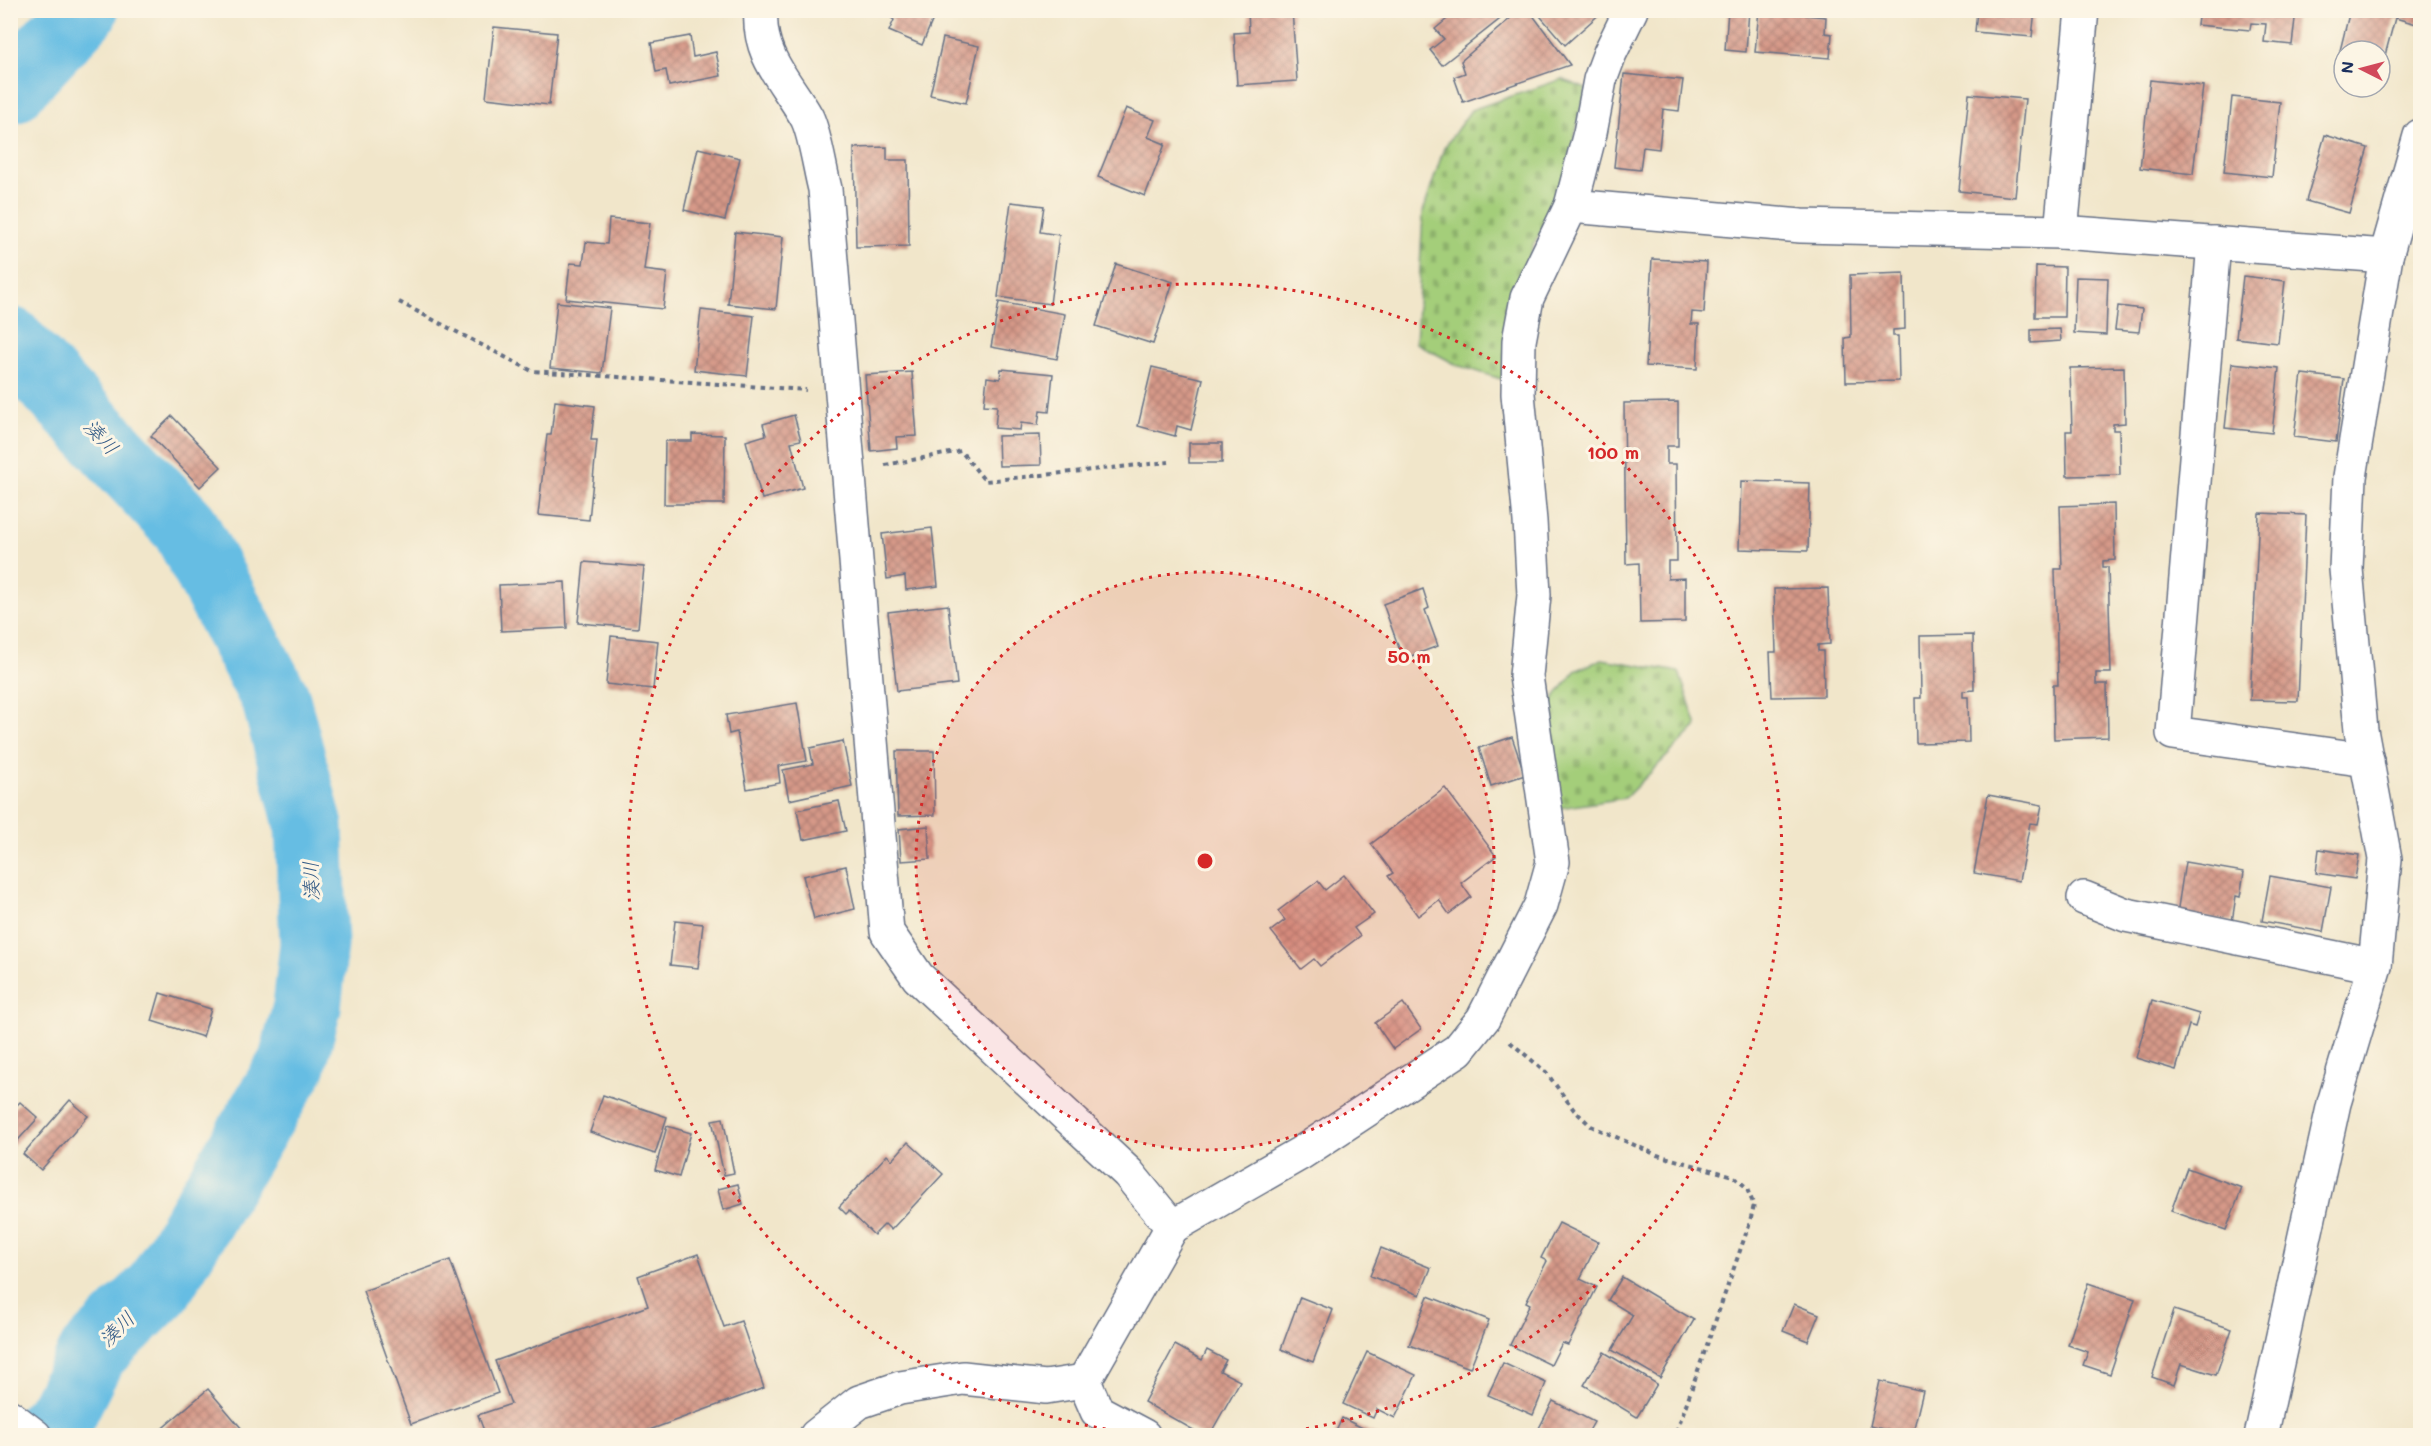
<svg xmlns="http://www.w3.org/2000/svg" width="2431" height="1446" font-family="Mali,'Klee One',sans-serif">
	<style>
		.cemetery { fill: url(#cemetery-stones); stroke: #607e6c; stroke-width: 1.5 }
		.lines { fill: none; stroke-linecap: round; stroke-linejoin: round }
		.river { stroke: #66bde3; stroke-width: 69 }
		.building { fill: url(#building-cross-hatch) }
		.minor-casing { stroke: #666f84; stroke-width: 36 }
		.path { stroke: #666f84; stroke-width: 4; stroke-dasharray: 4.5 4.5; stroke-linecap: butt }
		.minor { stroke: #fff; stroke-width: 33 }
		.ring { fill: none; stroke: #d62828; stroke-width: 3; stroke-dasharray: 3 6 }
		.labels { text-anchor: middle; stroke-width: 6; stroke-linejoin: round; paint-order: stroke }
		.water-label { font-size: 20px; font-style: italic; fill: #325a86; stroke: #fcf5e5 }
		.centre { fill: #d62828; stroke: #fcf5e5; stroke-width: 3 }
		.ring-label { font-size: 18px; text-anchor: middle; font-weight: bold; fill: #d62828; stroke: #fcf5e5; stroke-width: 6; stroke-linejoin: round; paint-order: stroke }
	</style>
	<defs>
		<pattern id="cemetery-stones" width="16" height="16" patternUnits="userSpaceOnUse" patternTransform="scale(1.5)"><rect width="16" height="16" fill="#a4ce7a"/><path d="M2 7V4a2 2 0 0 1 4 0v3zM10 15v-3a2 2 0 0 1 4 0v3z" fill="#8db16c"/></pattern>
		<pattern id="building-cross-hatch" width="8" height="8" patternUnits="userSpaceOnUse" patternTransform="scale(1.5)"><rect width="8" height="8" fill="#d69988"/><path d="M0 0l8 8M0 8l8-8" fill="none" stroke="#ad7d72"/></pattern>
	</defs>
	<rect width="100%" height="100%" fill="#fcf5e5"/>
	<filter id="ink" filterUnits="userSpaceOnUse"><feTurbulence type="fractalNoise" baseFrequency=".0167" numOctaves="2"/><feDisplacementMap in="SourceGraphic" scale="12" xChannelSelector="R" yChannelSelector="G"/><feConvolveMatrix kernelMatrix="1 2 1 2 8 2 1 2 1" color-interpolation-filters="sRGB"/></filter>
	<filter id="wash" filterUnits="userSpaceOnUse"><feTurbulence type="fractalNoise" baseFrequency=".008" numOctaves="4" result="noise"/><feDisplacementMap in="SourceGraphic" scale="24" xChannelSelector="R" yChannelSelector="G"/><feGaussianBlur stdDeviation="1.35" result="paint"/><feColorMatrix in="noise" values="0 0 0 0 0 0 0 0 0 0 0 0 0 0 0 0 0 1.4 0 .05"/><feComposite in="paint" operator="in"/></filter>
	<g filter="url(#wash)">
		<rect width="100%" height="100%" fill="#f1e6ca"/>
		<!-- cemetery -->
		<g class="cemetery">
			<polygon points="1562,79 1586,89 1560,198 1533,245 1507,321 1504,380 1457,365 1416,343 1423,212 1444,148 1471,110"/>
			<polygon points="1602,659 1679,672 1697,726 1625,798 1560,808 1544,711 1575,671"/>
		</g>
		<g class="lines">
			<!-- river -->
			<g class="river">
				<polyline points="10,90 84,10"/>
				<polyline points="10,341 185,527 276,700 309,827 314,944 307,1007 292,1064 158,1289 92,1354 62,1414 41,1436"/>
			</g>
		</g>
		<g id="blocks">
			<!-- building -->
			<g class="building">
				<polygon points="880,10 914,10 933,19 922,45 889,31 894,20"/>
				<polygon points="1248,10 1292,10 1297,81 1237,85 1234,33 1249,32"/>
				<polygon points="1458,10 1493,10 1500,19 1442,65 1430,50 1444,39 1435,29"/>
				<polygon points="1520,10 1529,10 1570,65 1463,102 1454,77 1465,73 1461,61"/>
				<polygon points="1535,10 1604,10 1565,45"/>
				<polygon points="1728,10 1749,10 1746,52 1725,50"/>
				<polygon points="1759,10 1806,10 1806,15 1826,17 1825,33 1832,34 1830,58 1755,52"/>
				<polygon points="1977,10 2035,10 2032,37 1975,32"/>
				<polygon points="2199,10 2296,10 2292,45 2264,42 2266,24 2251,23 2250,30 2197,25"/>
				<polygon points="2350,10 2420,10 2420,25 2395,18 2380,74 2380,51 2344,51 2344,65 2337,63"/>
				<polygon points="494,27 557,33 549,105 486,98"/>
				<polygon points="690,36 693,57 716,52 721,76 669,86 666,70 656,72 651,43"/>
				<polygon points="943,38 979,46 966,103 930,95"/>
				<polygon points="1624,74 1683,80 1679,111 1663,109 1659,149 1643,147 1640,170 1614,167"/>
				<polygon points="2150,80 2203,86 2193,174 2140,168"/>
				<polygon points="1969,94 2025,99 2015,197 1959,191"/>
				<polygon points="2232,97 2280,102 2272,177 2224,172"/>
				<polygon points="1126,108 1155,120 1148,137 1165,144 1145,196 1098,177"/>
				<polygon points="2325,135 2368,148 2349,213 2306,201"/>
				<polygon points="887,147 887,160 908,160 909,246 856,247 854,148"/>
				<polygon points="698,148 740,158 725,220 684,210"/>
				<polygon points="1011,202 1044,206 1040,232 1059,235 1050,304 998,297"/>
				<polygon points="609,219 650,223 644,270 667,273 663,309 566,299 570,263 583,264 586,242 607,244"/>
				<polygon points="735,232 783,237 776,309 728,304"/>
				<polygon points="1652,259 1707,262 1704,313 1692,312 1691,324 1699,324 1697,369 1646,366"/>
				<polygon points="1116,264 1173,282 1153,344 1096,326"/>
				<polygon points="2036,266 2065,267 2064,317 2035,317"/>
				<polygon points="1904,273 1905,329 1893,330 1893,336 1898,336 1899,381 1846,382 1845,338 1851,337 1850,275"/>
				<polygon points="2243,276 2285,281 2278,343 2236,338"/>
				<polygon points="2076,277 2108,278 2106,335 2074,333"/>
				<polygon points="557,302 610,308 602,373 550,368"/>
				<polygon points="999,302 1065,314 1057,359 991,347"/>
				<polygon points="2118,306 2142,309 2139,332 2115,330"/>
				<polygon points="701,310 754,316 747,376 694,370"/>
				<polygon points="2060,329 2061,341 2031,343 2031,330"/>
				<polygon points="2232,363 2279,368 2272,433 2225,428"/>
				<polygon points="1152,367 1203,379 1191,430 1177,426 1175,436 1138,426"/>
				<polygon points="2124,367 2125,423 2113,424 2113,430 2119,430 2120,475 2067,476 2066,431 2072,431 2070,368"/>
				<polygon points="1001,369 1053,374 1049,412 1040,411 1038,425 1021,423 1020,430 995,428 997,406 984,405 987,377 1000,379"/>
				<polygon points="912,372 917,436 896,437 897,448 871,451 865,375"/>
				<polygon points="2302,374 2344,379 2336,442 2294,437"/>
				<polygon points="555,401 595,406 591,440 597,440 589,520 538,515 547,435 551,435"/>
				<polygon points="1678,402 1678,446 1667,446 1667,464 1676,464 1677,561 1668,561 1668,579 1685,578 1685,622 1640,623 1639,563 1626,564 1624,403"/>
				<polygon points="794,415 801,440 791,442 803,488 762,499 746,441 766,435 763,424"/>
				<polygon points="172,416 221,467 200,487 151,436"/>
				<polygon points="692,434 725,435 724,504 664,504 665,441 692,441"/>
				<polygon points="1040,435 1041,465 999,466 998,436"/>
				<rect x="1189" y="443" width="33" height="20"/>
				<polygon points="1741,481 1810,483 1808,551 1739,549"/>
				<polygon points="2114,504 2115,560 2103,561 2103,567 2108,567 2111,673 2096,673 2096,684 2107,684 2108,737 2054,739 2053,685 2058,685 2055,569 2062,569 2060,506"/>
				<polygon points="2259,513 2306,515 2298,701 2250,700"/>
				<polygon points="932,528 938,586 906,590 905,576 887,579 882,534"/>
				<polygon points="584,562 644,567 638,628 578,623"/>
				<polygon points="565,582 567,628 501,631 499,585"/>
				<polygon points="1828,588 1830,644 1818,645 1818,651 1823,651 1824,696 1772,697 1770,652 1776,652 1774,589"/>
				<polygon points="1423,589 1429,608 1425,610 1438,646 1403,659 1383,604"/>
				<polygon points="948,605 957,684 897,691 888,612"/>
				<polygon points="1973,635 1974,690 1963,691 1963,697 1968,697 1969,742 1916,743 1915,698 1921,698 1920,636"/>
				<polygon points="611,636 658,641 653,689 606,684"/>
				<polygon points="797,703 807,761 778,766 780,783 747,789 737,732 729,734 726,715"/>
				<polygon points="1512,737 1525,775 1491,786 1479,748"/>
				<polygon points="843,741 852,786 789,800 783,770 813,764 810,748"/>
				<polygon points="896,751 934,751 935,815 898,816"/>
				<polygon points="1445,788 1496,856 1461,883 1471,897 1449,914 1439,900 1418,916 1388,876 1393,873 1371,844"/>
				<polygon points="1988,795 2042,805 2038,824 2030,823 2019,881 1974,873"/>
				<polygon points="839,801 846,831 803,840 797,810"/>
				<polygon points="928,826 930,859 901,861 899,829"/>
				<polygon points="2319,849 2359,855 2355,879 2316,873"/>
				<polygon points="2185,862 2244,872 2240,897 2236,896 2232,922 2177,914"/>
				<polygon points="846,866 855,909 814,919 803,876"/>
				<polygon points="1344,875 1374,914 1354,928 1360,936 1320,966 1314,959 1301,969 1271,931 1285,920 1278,911 1318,881 1325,890"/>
				<polygon points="2270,876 2331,887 2323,932 2262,921"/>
				<polygon points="675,921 703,924 698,968 670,965"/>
				<polygon points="160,993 211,1009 203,1037 152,1021"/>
				<polygon points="2152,1000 2199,1014 2195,1027 2189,1025 2176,1070 2136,1058"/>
				<polygon points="1403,1003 1421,1029 1393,1049 1375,1023"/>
				<polygon points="603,1095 667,1117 655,1154 590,1132"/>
				<polygon points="70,1100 88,1116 41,1170 23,1154"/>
				<polygon points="20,1102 38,1118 10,1149 10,1112"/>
				<polygon points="723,1118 734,1173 724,1175 712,1120"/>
				<polygon points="667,1126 691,1133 679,1177 655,1170"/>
				<polygon points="908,1142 943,1174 891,1230 885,1224 874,1235 849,1211 846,1214 839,1207 887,1155 892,1160"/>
				<polygon points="2187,1168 2242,1188 2226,1230 2171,1211"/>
				<polygon points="738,1184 743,1204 723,1210 718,1189"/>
				<polygon points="1559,1223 1598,1242 1580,1279 1597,1287 1568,1345 1562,1343 1551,1365 1510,1345 1530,1304 1526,1302 1547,1261 1541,1258"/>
				<polygon points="1381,1248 1431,1268 1420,1295 1370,1276"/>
				<polygon points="698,1254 724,1327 741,1321 764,1388 633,1436 486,1436 478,1415 511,1404 495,1361 648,1306 638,1276"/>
				<polygon points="450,1260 498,1393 411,1424 363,1291"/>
				<polygon points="1622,1277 1694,1320 1660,1378 1612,1350 1633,1315 1608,1300"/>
				<polygon points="2088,1283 2135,1299 2110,1374 2083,1365 2088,1352 2068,1345"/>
				<polygon points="1428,1296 1489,1320 1470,1368 1409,1345"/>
				<polygon points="1300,1297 1333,1310 1313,1362 1281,1349"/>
				<polygon points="1794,1304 1819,1314 1808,1341 1783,1331"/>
				<polygon points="2174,1310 2232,1329 2216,1375 2181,1364 2174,1385 2152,1377"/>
				<polygon points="1175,1345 1202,1360 1207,1350 1226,1360 1220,1371 1240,1381 1209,1436 1204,1436 1144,1402"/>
				<polygon points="1367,1352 1416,1375 1395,1418 1377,1409 1373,1418 1343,1404"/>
				<polygon points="1604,1352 1657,1384 1637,1417 1584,1385"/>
				<polygon points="1503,1363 1546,1383 1533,1415 1488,1395"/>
				<polygon points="1880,1381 1923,1391 1912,1436 1870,1426"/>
				<polygon points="208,1389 248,1436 159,1436 157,1433"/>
				<polygon points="1553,1401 1594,1422 1586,1436 1535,1436"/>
				<polygon points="1342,1418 1379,1436 1334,1436"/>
			</g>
		</g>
	</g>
	<g filter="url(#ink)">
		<use href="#blocks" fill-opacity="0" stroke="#666f84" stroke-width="1.5"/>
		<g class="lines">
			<defs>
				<g id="minor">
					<path d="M761,10C757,56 787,82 807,118C815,134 820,170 825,189L887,932L918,977L1128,1173L1172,1227L1084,1381L1097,1411L1144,1436"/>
					<polyline points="1571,206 1801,226 2061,232 2386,256"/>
					<polyline points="2061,232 2082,10"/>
					<polyline points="2214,243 2173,733 2367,760"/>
					<polyline points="2084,898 2126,915 2375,966"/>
					<polyline points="1172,1227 1301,1153 1458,1050 1483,1019 1541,905 1553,862 1526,676 1534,595 1530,521 1518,394 1519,341 1527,298 1571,206 1590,133 1600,80 1610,53 1631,10"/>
					<polyline points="10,1417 35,1436"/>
					<polyline points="816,1436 859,1402 900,1388 963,1378 1046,1387 1084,1381"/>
					<polyline points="2261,1436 2334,1103 2375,966 2385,859 2361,730 2346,569 2350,477 2386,256 2420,136"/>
				</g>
			</defs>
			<!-- minor casing -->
			<use href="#minor" class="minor-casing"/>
			<!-- path -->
			<g class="path">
				<polyline points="399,302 532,371 806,390"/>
				<polyline points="885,465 961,451 985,481 1169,462"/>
				<polyline points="1510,1042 1546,1072 1574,1110 1591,1126 1657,1155 1733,1176 1746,1187 1754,1205 1749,1225 1675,1436"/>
			</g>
			<!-- minor -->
			<use href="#minor" class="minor"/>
		</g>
	</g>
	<!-- distance rings -->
	<circle cx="1205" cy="861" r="289" fill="#d62828" fill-opacity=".12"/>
	<g class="ring">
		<circle cx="1205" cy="861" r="289"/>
		<path d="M1150 1435A577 577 0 1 1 1260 1435"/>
	</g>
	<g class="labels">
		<!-- water labels -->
		<g class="water-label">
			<text transform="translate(101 437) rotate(47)" y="7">湊川</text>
			<text transform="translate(311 881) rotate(-92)" y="7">湊川</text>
			<text transform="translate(117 1329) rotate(-45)" y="7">湊川</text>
		</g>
	</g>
	<circle cx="1205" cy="861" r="9" class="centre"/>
	<g class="ring-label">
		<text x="1613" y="459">100 m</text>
		<text x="1409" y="663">50 m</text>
	</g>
	<!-- margin -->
	<rect width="2431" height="1446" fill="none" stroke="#fcf5e5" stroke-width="36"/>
	<!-- north arrow -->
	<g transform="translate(2362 69) rotate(276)"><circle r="28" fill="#fcf5e5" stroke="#a2a6af" stroke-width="1.5"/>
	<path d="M0-4.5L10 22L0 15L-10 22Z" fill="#d1495b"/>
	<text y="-9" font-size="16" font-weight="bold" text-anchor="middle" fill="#1b2f5e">N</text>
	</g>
</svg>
